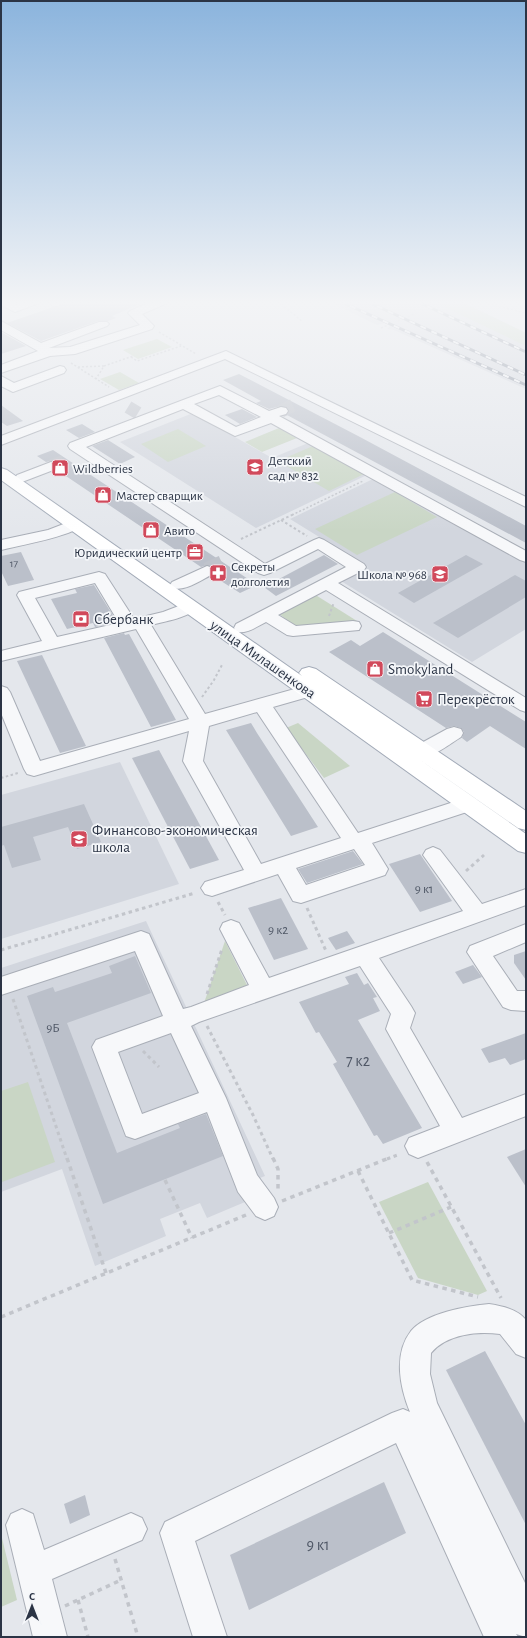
<svg xmlns="http://www.w3.org/2000/svg" width="527" height="1638" font-family="'Alegreya Sans',sans-serif">
	<style>
		.built { fill: #d2d6de }
		.green { fill: #c9d6c5 }
		.building { fill: #bbc0ca }
		.lines { fill: none; stroke-linecap: round; stroke-linejoin: round }
		.minor-tunnel-far1 { stroke: #bfc3cb; stroke-width: 13; stroke-dasharray: 13 6; stroke-linecap: butt }
		.minor-tunnel { stroke: #bfc3cb; stroke-width: 17; stroke-dasharray: 17 8; stroke-linecap: butt }
		.minor-casing { stroke: #a9aeb7; stroke-width: 2 }
		.major-casing { stroke: #a3abb8; stroke-width: 2 }
		.path-far3 { stroke: #c2c5cb; stroke-width: 1.5; stroke-dasharray: 2 2; stroke-linecap: butt }
		.path-far2 { stroke: #c2c5cb; stroke-width: 2; stroke-dasharray: 2.5 2.5; stroke-linecap: butt }
		.path-far1 { stroke: #c2c5cb; stroke-width: 3; stroke-dasharray: 3.5 3.5; stroke-linecap: butt }
		.path { stroke: #c2c5cb; stroke-width: 3.5; stroke-dasharray: 4.5 4.5; stroke-linecap: butt }
		.minor { fill: #f7f8fa; fill-rule: evenodd }
		.major { fill: #fff; fill-rule: evenodd }
		.rail-casing { stroke: #7d8696; stroke-width: 3 }
		.rail { stroke: #f4f6f9; stroke-width: 2; stroke-dasharray: 6; stroke-linecap: butt }
		.labels { text-anchor: middle; stroke-width: 3.5; stroke-linejoin: round; paint-order: stroke }
		.far-number-label { font-size: 11px; fill: #4f5766 }
		.far-poi-label { font-size: 13px; fill: #2b3445; stroke: #f4f6f9; text-anchor: start }
		.number-label { font-size: 13px; fill: #4f5766 }
		.poi-label { font-size: 15px; fill: #2b3445; stroke: #f4f6f9; text-anchor: start }
		.street-label { font-size: 15px; fill: #2b3445; stroke: #f4f6f9 }
		.near-number-label { font-size: 16px; fill: #4f5766 }
	</style>
	<rect width="100%" height="100%" fill="#e4e7ec"/>
	<!-- built -->
	<g class="built">
		<polygon points="328,301 460,301 526,333 526,389 394,330 387,329 390,326 385,323 377,325"/>
		<polygon points="193,413 272,458 308,443 367,475 256,528 120,442"/>
		<polygon points="373,479 526,562 526,629 472,662 341,581 368,567 290,519"/>
		<polygon points="120,762 179,884 1,939 1,795"/>
		<polygon points="146,921 265,1176 247,1183 245,1202 207,1218 200,1203 160,1219 166,1236 95,1266 62,1169 1,1192 1,968"/>
	</g>
	<!-- green -->
	<g class="green">
		<polygon points="432,301 460,301 526,333 526,346"/>
		<polygon points="157,339 172,347 138,359 123,350"/>
		<polygon points="120,372 139,383 119,390 100,379"/>
		<polygon points="279,428 297,438 262,452 245,442"/>
		<polygon points="178,429 206,446 168,462 141,444"/>
		<polygon points="313,446 364,474 329,491 278,461"/>
		<polygon points="395,492 437,517 357,555 315,529"/>
		<polygon points="314,594 357,621 346,625 296,627 278,613"/>
		<polygon points="298,723 350,766 324,778 286,728"/>
		<polygon points="225,941 251,993 201,1012"/>
		<polygon points="28,1082 55,1162 2,1182 1,1177 1,1091"/>
		<polygon points="428,1182 487,1291 478,1295 418,1278 379,1202"/>
		<polygon points="1,1534 17,1600 1,1607"/>
	</g>
	<!-- building -->
	<g class="building">
		<polygon points="70,301 147,301 112,316 116,318 108,321 98,321 41,341 7,323 53,307 60,306"/>
		<polygon points="1,332 26,346 1,354"/>
		<polygon points="239,374 360,437 526,526 526,543 287,415 289,410 286,407 281,406 269,409 256,403 261,401 223,380"/>
		<polygon points="1,405 23,421 7,426 1,422"/>
		<polygon points="242,409 257,417 240,424 225,415"/>
		<polygon points="82,424 95,432 79,438 66,430"/>
		<polygon points="108,440 135,457 120,464 92,446"/>
		<polygon points="53,450 224,563 257,585 240,593 213,576 216,572 213,567 207,565 201,567 57,470 59,467 57,462 51,461 46,462 37,456"/>
		<polygon points="21,552 34,580 8,586 1,571 1,556"/>
		<polygon points="324,555 338,564 276,596 264,587"/>
		<polygon points="466,555 483,564 414,603 398,593"/>
		<polygon points="515,575 526,581 526,597 458,638 433,623"/>
		<polygon points="94,585 117,622 95,627 93,623 67,629 51,599 77,593 75,589"/>
		<polygon points="383,632 526,722 526,749 490,726 467,742 462,738 464,732 461,728 454,726 446,728 329,652 351,640 360,646"/>
		<polygon points="124,633 125,635 129,634 176,720 151,727 104,638"/>
		<polygon points="42,655 86,746 60,753 17,661"/>
		<polygon points="251,723 257,733 318,827 291,836 226,730"/>
		<polygon points="159,750 219,860 190,869 132,758"/>
		<polygon points="84,804 101,842 77,849 68,827 33,837 41,860 12,868 4,845 1,846 1,827"/>
		<polygon points="353,851 363,864 307,883 298,869"/>
		<polygon points="420,854 452,901 420,912 389,864"/>
		<polygon points="281,898 308,949 274,960 248,908"/>
		<polygon points="347,931 355,943 336,950 328,938"/>
		<polygon points="526,951 526,980 514,963 514,955"/>
		<polygon points="135,956 151,993 67,1023 117,1153 180,1128 178,1124 206,1114 223,1156 103,1204 27,996 53,987 55,992 112,973 109,966"/>
		<polygon points="473,965 482,977 463,984 455,972"/>
		<polygon points="357,973 364,985 368,983 377,997 373,998 380,1011 358,1020 422,1128 383,1144 377,1135 374,1136 333,1064 337,1062 319,1032 316,1033 299,1002 349,984 345,977"/>
		<polygon points="526,1033 526,1059 510,1065 505,1058 489,1063 481,1049"/>
		<polygon points="526,1149 526,1187 507,1157"/>
		<polygon points="485,1351 526,1425 526,1525 446,1370"/>
		<polygon points="384,1482 406,1533 249,1610 230,1555"/>
		<polygon points="85,1495 90,1515 70,1524 64,1504"/>
	</g>
	<g class="lines">
		<!-- minor-tunnel-far1 -->
		<g class="minor-tunnel-far1">
			<polyline points="128,407 138,413"/>
			<polyline points="281,411 296,404"/>
			<polyline points="51,466 68,460"/>
		</g>
		<!-- minor-tunnel -->
		<polyline class="minor-tunnel" points="207,571 224,563"/>
		<defs>
			<g id="minor">
				<polygon points="1,301 11,301 16,305 24,301 40,301 39,303 15,312 1,305"/>
				<path d="M48,301H61L62,303L60,305C55,307 51,306 48,301Z"/>
				<polygon points="152,301 167,302 165,304 142,314 154,326 152,329 75,354 50,356 1,373 1,365 38,351 1,330 1,321 41,343 99,322 107,322 109,324 107,326 49,348 70,347 140,325 128,313 130,311"/>
				<polygon points="226,351 526,497 526,507 225,359 1,445 1,436"/>
				<polygon points="60,366 64,367 66,370 64,373 13,392 1,386 1,376 14,383"/>
				<path d="M220,386L269,411L281,407L286,408L288,411L286,414L279,416L526,551V562L520,560L271,423L235,436L183,409L86,447L265,564L314,540L319,538L324,540L364,564L366,567L364,570L338,583L526,698V712L520,710L326,590L278,615L296,626L353,621L359,622L361,626L359,630L293,636L287,635L266,622C256,627 247,634 236,632L234,628L236,624L346,567L318,549L270,573L264,575L258,573L70,449L68,446L70,443ZM219,395L261,417L236,427L194,404Z"/>
				<polygon points="51,462 56,463 58,466 56,469 22,482 17,481 15,478 17,475"/>
				<path d="M74,520L79,522L82,525C74,536 16,546 1,550V540L48,530Z"/>
				<path d="M207,566L213,568L215,571L213,574C201,580 185,592 172,588L170,585L172,582Z"/>
				<path d="M99,572L105,574L134,619L163,612L184,604L190,602L196,604L198,607C191,617 163,622 151,625L205,714L309,685L315,687L318,691L315,695L273,707L358,833L469,797L476,799L479,804L476,809L372,843L388,869L385,875L301,903L293,901L278,874L212,896L205,894L201,888L205,882L244,870L183,761L189,731L34,776L27,774L24,769L1,713V686L7,688L10,692L40,761L189,719L136,629L1,661V651L42,641L17,595L19,592ZM95,583L119,623L57,637L35,598ZM257,712L341,838L261,864L203,761L209,726ZM354,849L365,865L306,885L296,868Z"/>
				<path d="M454,727L461,729L463,733L461,737C448,745 431,760 416,756L414,751L416,746L447,729Z"/>
				<path d="M433,847L440,850L482,904L526,889V905L379,958L411,1006L415,1013L410,1028L462,1118L526,1094V1116L418,1158L409,1154L405,1146L409,1138L440,1126L386,1029L391,1014L360,966L199,1022L191,1026L226,1098L257,1175L274,1198L278,1207L274,1216L265,1220L256,1216L238,1192L207,1112L135,1139L126,1136L92,1047L96,1040L163,1016L135,951L1,995V977L141,931L149,934L183,1009L191,1007L249,985L220,929L223,923L231,920L239,923L269,978L463,911L423,855L426,850ZM171,1033L199,1093L142,1114L118,1052Z"/>
				<polygon points="526,924 526,942 493,956 517,991 526,991 526,1011 511,1010 503,1007 467,952 470,946"/>
				<path d="M489,1304C502,1306 517,1309 526,1320V1358L516,1354L500,1334C477,1331 447,1334 431,1353L430,1374L437,1403L526,1585V1637L516,1634L518,1637H484L396,1443L195,1541L227,1637H193L160,1533L165,1522L392,1413L403,1409L410,1412C400,1388 393,1354 411,1331C426,1313 467,1306 489,1304Z"/>
				<polygon points="22,1509 33,1514 44,1550 131,1513 142,1518 147,1529 142,1540 52,1579 67,1637 33,1637 6,1525 11,1514"/>
			</g>
			<polygon id="major" points="1,468 7,470 302,676 299,673 302,669 309,667 316,669 526,811 526,830 518,828 413,755 526,834 526,853 518,851 1,480"/>
		</defs>
		<!-- minor casing -->
		<use href="#minor" class="minor-casing"/>
		<!-- major casing -->
		<use href="#major" class="major-casing"/>
		<!-- path-far3 -->
		<g class="path-far3">
			<polyline points="274,301 281,304 303,322"/>
			<polyline points="476,301 526,313"/>
			<polyline points="408,317 416,313"/>
			<polyline points="398,321 402,319"/>
			<polyline points="381,328 388,325"/>
			<polyline points="159,332 196,354"/>
			<polyline points="131,357 137,361 181,346"/>
			<polyline points="71,363 109,387"/>
			<polyline points="104,366 133,356"/>
			<polyline points="78,367 104,366 96,379"/>
			<polyline points="292,515 363,481"/>
		</g>
		<!-- path-far2 -->
		<g class="path-far2">
			<polyline points="281,520 307,536"/>
			<polyline points="241,539 294,514"/>
			<polyline points="329,616 334,602"/>
			<polyline points="202,697 214,680 223,663"/>
			<polyline points="1,778 18,773"/>
		</g>
		<!-- path-far1 -->
		<g class="path-far1">
			<polyline points="466,871 484,855"/>
			<polyline points="218,902 225,915"/>
			<polyline points="307,908 326,951"/>
			<polyline points="1,950 195,893"/>
			<polyline points="207,994 222,949"/>
			<polyline points="13,999 67,1159"/>
			<polyline points="207,1026 253,1115 273,1159"/>
			<polyline points="143,1051 159,1067"/>
			<polyline points="387,1159 400,1154"/>
		</g>
		<!-- path -->
		<g class="path">
			<polyline points="67,1158 106,1273"/>
			<polyline points="273,1158 278,1169 278,1190"/>
			<polyline points="427,1162 501,1298"/>
			<polyline points="358,1171 412,1280 478,1297"/>
			<polyline points="165,1180 192,1238"/>
			<polyline points="282,1201 389,1158"/>
			<polyline points="389,1233 451,1207"/>
			<polyline points="1,1317 246,1215"/>
			<polyline points="115,1559 138,1637"/>
			<polyline points="78,1600 88,1637"/>
			<polyline points="65,1606 121,1580"/>
		</g>
		<!-- minor -->
		<use href="#minor" class="minor"/>
		<!-- major -->
		<use href="#major" class="major"/>
		<defs>
			<g id="rail">
				<polyline points="339,301 526,385"/>
				<polyline points="366,301 526,375"/>
				<polyline points="416,301 526,352"/>
			</g>
		</defs>
		<!-- rail casing -->
		<use href="#rail" class="rail-casing"/>
		<!-- rail -->
		<use href="#rail" class="rail"/>
	</g>
	<!-- sky -->
	<linearGradient id="sky" x2="0" y2="1"><stop stop-color="#8bb4dd"/><stop offset="0.57" stop-color="#f3f4f6"/><stop offset="1" stop-color="#f3f4f6" stop-opacity="0"/></linearGradient>
	<rect width="527" height="531" fill="url(#sky)"/>
	<!-- icons -->
	<defs>
		<symbol id="school-square" viewBox="-11 -11 22 22"><rect x="-9" y="-9" width="18" height="18" rx="4" fill="#d1495b" stroke="#f4f6f9"/><path d="M0-5L7-2L0 1L-7-2ZM-4 1L0 2.5L4 1V4Q0 6-4 4Z" fill="#fff"/></symbol>
		<symbol id="shop-square" viewBox="-11 -11 22 22"><rect x="-9" y="-9" width="18" height="18" rx="4" fill="#d1495b" stroke="#f4f6f9"/><path d="M-5-2.5h2.3a2.7 3.5 0 0 1 5.4 0H5L5.5 6h-11ZM-1.5-2.5h3a1.5 2.3 0 0 0-3 0Z" fill="#fff"/></symbol>
		<symbol id="office-square" viewBox="-11 -11 22 22"><rect x="-9" y="-9" width="18" height="18" rx="4" fill="#d1495b" stroke="#f4f6f9"/><path d="M-6-3h4V-5.5h4V-3h4V5H-6ZM-1-4.5V-3h2v-1.5ZM-6 0V1H6V0Z" fill="#fff"/></symbol>
		<symbol id="pharmacy-square" viewBox="-11 -11 22 22"><rect x="-9" y="-9" width="18" height="18" rx="4" fill="#d1495b" stroke="#f4f6f9"/><path d="M-2-6h4v4h4v4h-4v4h-4v-4h-4v-4h4Z" fill="#fff"/></symbol>
		<symbol id="bank-square" viewBox="-11 -11 22 22"><rect x="-9" y="-9" width="18" height="18" rx="4" fill="#d1495b" stroke="#f4f6f9"/><path d="M-6-4H6V4H-6ZM0-2.3a2.3 2.3 0 1 0 0 4.6a2.3 2.3 0 1 0 0-4.6Z" fill="#fff"/></symbol>
		<symbol id="supermarket-square" viewBox="-11 -11 22 22"><rect x="-9" y="-9" width="18" height="18" rx="4" fill="#d1495b" stroke="#f4f6f9"/><path d="M-6-5.5h2.5l.6 2H6L4.5 2H-2.5L-4.4-4H-6ZM-1.5 3.2a1.3 1.3 0 1 0 .1 0ZM3 3.2a1.3 1.3 0 1 0 .1 0Z" fill="#fff"/></symbol>
	</defs>
	<g fill-rule="evenodd">
		<use href="#school-square" x="245" y="457" width="20" height="20"/>
		<use href="#shop-square" x="50" y="458" width="20" height="20"/>
		<use href="#shop-square" x="93" y="485" width="20" height="20"/>
		<use href="#shop-square" x="141" y="520" width="20" height="20"/>
		<use href="#office-square" x="185" y="542" width="20" height="20"/>
		<use href="#pharmacy-square" x="208" y="563" width="20" height="20"/>
		<use href="#school-square" x="430" y="564" width="20" height="20"/>
		<use href="#bank-square" x="71" y="609" width="20" height="20"/>
		<use href="#shop-square" x="365" y="659" width="20" height="20"/>
		<use href="#supermarket-square" x="414" y="689" width="20" height="20"/>
		<use href="#school-square" x="69" y="829" width="20" height="20"/>
	</g>
	<g class="labels">
		<!-- far-number labels -->
		<g class="far-number-label">
			<text x="14" y="567">17</text>
		</g>
		<!-- far-poi labels -->
		<g class="far-poi-label">
			<text x="268" y="465">Детский<tspan x="268" dy="15">сад № 832</tspan></text>
			<text x="73" y="473">Wildberries</text>
			<text x="116" y="500">Мастер сварщик</text>
			<text x="164" y="535">Авито</text>
			<text x="182" y="557" text-anchor="end">Юридический центр</text>
			<text x="231" y="571">Секреты<tspan x="231" dy="15">долголетия</tspan></text>
			<text x="427" y="579" text-anchor="end">Школа № 968</text>
		</g>
		<!-- number labels -->
		<g class="number-label">
			<text x="424" y="893">9 к1</text>
			<text x="278" y="934">9 к2</text>
			<text x="53" y="1032">9Б</text>
		</g>
		<!-- poi labels -->
		<g class="poi-label">
			<text x="94" y="624">Сбербанк</text>
			<text x="388" y="674">Smokyland</text>
			<text x="437" y="704">Перекрёсток</text>
			<text x="92" y="835">Финансово-экономическая<tspan x="92" dy="17">школа</tspan></text>
		</g>
		<!-- street labels -->
		<g class="street-label">
			<text transform="translate(263 659) rotate(35)" y="5">улица Милашенкова</text>
		</g>
		<!-- near-number labels -->
		<g class="near-number-label">
			<text x="358" y="1066">7 к2</text>
			<text x="318" y="1550">9 к1</text>
		</g>
	</g>
	<!-- border -->
	<rect width="527" height="1638" fill="none" stroke="#2b3445" stroke-width="4"/>
	<!-- north arrow -->
	<g transform="translate(32 1606)" stroke="#f4f6f9" stroke-width="3" paint-order="stroke">
	<path d="M0-3L7 15L0 10L-7 15Z" fill="#2b3445"/>
	<text y="-6" font-size="11" font-weight="bold" text-anchor="middle" fill="#2b3445">С</text>
	</g>
</svg>
